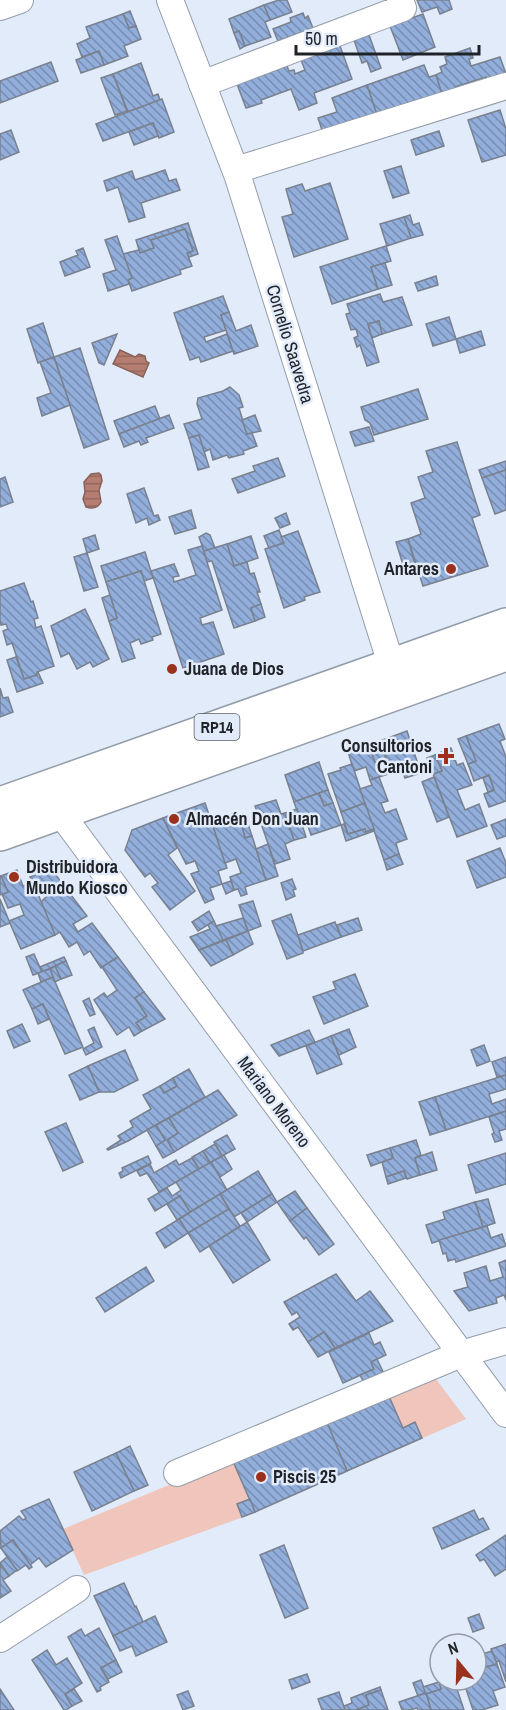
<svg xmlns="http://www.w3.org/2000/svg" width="506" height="1710" font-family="'Archivo Narrow',sans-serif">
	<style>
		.grass { fill: #f0c6bc }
		.water { fill: url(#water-rules); stroke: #88625b; stroke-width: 1.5 }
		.building { fill: url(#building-back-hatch); stroke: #79818f; stroke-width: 1.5 }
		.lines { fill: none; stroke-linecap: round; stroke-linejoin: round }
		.street-casing { stroke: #939ca9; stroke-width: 28 }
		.primary-casing { stroke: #939ca9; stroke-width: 36 }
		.street { stroke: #fff; stroke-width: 26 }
		.primary { stroke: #fff; stroke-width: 33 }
		.poi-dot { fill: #9a311c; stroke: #e2ebfa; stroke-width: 2 }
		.labels { text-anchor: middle; stroke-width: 5; stroke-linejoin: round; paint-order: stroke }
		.shield { fill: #e2ebfa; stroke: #5a5e66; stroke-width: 1.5 }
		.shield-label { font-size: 16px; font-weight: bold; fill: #1f2227 }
		.street-label { font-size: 18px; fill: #1f2227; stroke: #e2ebfa }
		.poi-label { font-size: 18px; font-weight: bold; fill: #1f2227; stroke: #e2ebfa; text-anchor: start }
	</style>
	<defs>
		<pattern id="water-rules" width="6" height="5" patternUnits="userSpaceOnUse" patternTransform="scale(1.5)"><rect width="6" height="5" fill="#b57e71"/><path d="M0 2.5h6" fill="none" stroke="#93675d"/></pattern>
		<pattern id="building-back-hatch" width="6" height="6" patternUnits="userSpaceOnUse" patternTransform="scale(1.5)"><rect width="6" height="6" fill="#92aedb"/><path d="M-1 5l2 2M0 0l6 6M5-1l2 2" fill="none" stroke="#778db2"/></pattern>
	</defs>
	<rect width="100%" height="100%" fill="#e2ebfa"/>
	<!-- grass -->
	<polygon class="grass" points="433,1375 466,1419 246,1516 84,1575 63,1529"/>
	<!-- water -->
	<g class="water">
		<polygon points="120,350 135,357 139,354 145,356 146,361 149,363 143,377 113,364"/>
		<path d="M99,473L101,475L102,481L99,490L101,502C98,508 92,509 86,507L83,499L85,492L84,482L91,474Z"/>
	</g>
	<!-- building -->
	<g class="building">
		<polygon points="279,0 287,0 292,12 270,20 264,5"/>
		<polygon points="417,0 449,0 452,9 440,14 437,7 422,12"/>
		<polygon points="264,5 270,20 265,22 271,37 245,46 239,31 234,33 229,19"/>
		<polygon points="130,11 136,26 129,28 123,14"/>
		<polygon points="303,13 305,18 308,16 313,28 278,41 273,29 291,22 290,18"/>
		<polygon points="123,14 129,28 136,26 141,39 124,46 128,56 104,65 99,51 82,57 77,44 90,38 86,27"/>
		<polygon points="423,14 435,47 403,60 390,26"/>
		<polygon points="239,31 245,46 240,49 234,33"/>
		<polygon points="369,35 381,68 371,72 367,61 362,63 354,40"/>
		<polygon points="340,46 352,79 314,93 317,103 299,110 291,89 261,100 262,103 246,108 237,84 287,66 289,71 294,70 295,74 305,70 301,60"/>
		<polygon points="470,48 473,58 469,59 471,66 500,57 506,74 489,85 486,77 455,87 458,94 443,98 436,75 442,72 440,67 447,64 445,57"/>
		<polygon points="99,51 104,65 81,73 76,60"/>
		<polygon points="51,62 58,81 0,103 0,81"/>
		<polygon points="141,63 153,96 158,94 160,100 128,112 113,74"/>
		<polygon points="424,65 429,77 436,75 443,98 378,118 367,85"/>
		<polygon points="113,74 127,111 115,115 101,78"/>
		<polygon points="367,85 378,118 323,133 318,118 337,112 332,98"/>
		<polygon points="162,99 174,132 159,138 153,123 103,141 96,124"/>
		<polygon points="500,110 506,129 506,155 482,162 468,120"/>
		<polygon points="153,123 158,136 134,145 129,132"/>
		<polygon points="11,130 19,152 0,160 0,134"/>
		<polygon points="439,131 444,146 416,155 411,140"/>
		<polygon points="401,166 409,193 393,198 384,171"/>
		<polygon points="165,170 169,181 176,179 180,190 141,203 145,217 129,222 118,187 107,191 104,181 132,171 135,180"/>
		<polygon points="330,183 348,239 294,257 282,217 293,214 286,189 302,184 305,191"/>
		<polygon points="410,215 413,225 419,223 423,235 411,238 404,217"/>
		<polygon points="404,217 411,238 387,246 380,224"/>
		<polygon points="188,223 198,254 189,257 187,253 193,251 185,229 151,240 154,248 140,253 136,240"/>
		<polygon points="185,229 193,251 187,253 192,266 180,270 181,274 132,291 128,280 132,278 123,254 139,250 140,253 154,248 151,240"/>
		<polygon points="117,236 132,278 128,280 129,284 108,291 103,274 116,270 105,240"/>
		<polygon points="386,246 391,261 371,267 378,289 332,304 320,267"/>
		<polygon points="83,248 90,267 65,276 60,262 78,255 76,251"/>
		<polygon points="385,263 392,285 378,289 371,267"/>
		<polygon points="436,276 438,285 418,291 415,283"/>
		<polygon points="380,294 383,302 402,297 412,325 382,334 379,321 368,324 379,362 367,366 360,345 357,347 354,338 358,336 356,329 351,330 346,314 350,313 347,304"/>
		<polygon points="223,296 229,312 221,315 226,330 204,337 206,342 227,334 233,351 201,362 199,357 190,360 174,313"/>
		<polygon points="229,312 236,331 251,325 258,346 234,354 221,315"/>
		<polygon points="449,317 456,339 433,346 426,324"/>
		<polygon points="379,321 382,334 372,338 368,324"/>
		<polygon points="43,323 54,357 38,363 27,329"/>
		<polygon points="481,331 485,345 460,353 456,339"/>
		<polygon points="117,334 104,365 99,363 92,343"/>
		<polygon points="80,348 109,439 84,448 54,357"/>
		<polygon points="54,357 70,405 42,416 37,398 51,393 40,362"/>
		<polygon points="230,387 239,395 243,407 239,408 247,434 252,433 257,446 243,451 244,454 229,458 227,455 213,460 210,449 204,452 199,435 189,438 184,424 202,419 197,404 198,398 223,391"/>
		<polygon points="418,389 428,419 374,435 370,423 365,420 361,407"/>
		<polygon points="155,406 160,419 119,434 114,421"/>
		<polygon points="169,415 174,428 146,438 148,442 141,445 139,441 124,447 119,434"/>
		<polygon points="255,415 261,431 247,434 242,420"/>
		<polygon points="369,427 374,441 355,446 350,432"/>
		<polygon points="199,435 209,467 198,470 189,438"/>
		<polygon points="457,442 480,515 472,518 488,566 423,586 408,539 421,534 411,503 425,498 418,477 433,472 426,451"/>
		<polygon points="278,458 285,476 238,493 232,479 255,471 253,466"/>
		<polygon points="506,461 506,470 482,478 479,470"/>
		<polygon points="506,470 506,510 495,514 482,478"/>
		<polygon points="5,477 13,502 0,507 0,479"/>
		<polygon points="144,488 154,516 158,515 160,520 149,525 147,518 136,523 127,494"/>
		<polygon points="191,510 196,528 175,534 169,517"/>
		<polygon points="286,513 290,524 280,528 275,518"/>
		<polygon points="279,530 284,543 269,548 264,536"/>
		<polygon points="298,531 320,592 304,597 305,600 284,608 265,549 284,543 281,537"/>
		<polygon points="206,533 210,535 215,548 204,551 199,537"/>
		<polygon points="95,535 99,549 87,553 83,539"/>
		<polygon points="251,536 258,558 234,566 227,544"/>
		<polygon points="408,539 415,564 404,568 396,542"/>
		<polygon points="227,544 234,566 247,562 250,574 254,573 260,592 257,592 261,604 251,608 255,621 234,628 212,561 207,562 204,551"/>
		<polygon points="202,546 222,610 200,618 202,625 213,622 224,654 183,668 151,571 174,564 179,576 173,577 174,582 196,575 188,550"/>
		<polygon points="145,552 153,578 144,581 141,571 106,582 101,566"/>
		<polygon points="87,553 98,587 84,591 74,557"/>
		<polygon points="141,571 161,634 152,637 153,640 141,644 139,639 130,643 135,658 122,662 109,621 117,618 106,582"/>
		<polygon points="24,583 31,602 33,601 38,618 34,619 36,628 41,626 54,666 37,672 37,675 24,679 12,643 7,645 3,631 8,629 6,624 1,625 0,621 0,591"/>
		<polygon points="110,595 117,618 109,621 102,598"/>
		<polygon points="261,604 265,617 255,621 251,608"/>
		<polygon points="85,609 109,659 93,667 90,662 77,669 69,653 61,657 51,626"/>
		<polygon points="16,657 24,679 37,675 37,672 38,672 43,683 17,692 7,660"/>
		<polygon points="0,688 3,698 8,697 13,712 0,717"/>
		<polygon points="499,724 505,739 500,741 506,757 506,801 489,807 484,794 494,790 489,775 474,781 468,764 476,761 466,736"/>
		<polygon points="407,731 421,773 405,778 402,770 391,773 380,741"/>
		<polygon points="466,736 476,761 468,764 458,739"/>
		<polygon points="380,741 386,759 375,763 369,745"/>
		<polygon points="369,745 375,763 386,759 391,773 370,780 366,767 354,771 348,752"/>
		<polygon points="451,748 457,765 463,763 472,785 457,790 465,810 479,804 487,826 457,837 433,774 442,771 435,755"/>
		<polygon points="435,755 442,771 433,774 427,758"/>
		<polygon points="319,762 328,790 294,802 285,775"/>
		<polygon points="352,764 365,803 341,812 328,774 341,770 340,768"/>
		<polygon points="489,775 494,790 488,792 483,778"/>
		<polygon points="379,777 388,801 381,803 385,813 396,809 407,839 396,843 399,854 384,860 360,789 372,785 370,780"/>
		<polygon points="434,777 449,817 437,822 422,782"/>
		<polygon points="328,790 333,803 324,806 319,793"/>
		<polygon points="319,793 324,806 333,803 341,825 311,835 307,823 302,825 294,802"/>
		<polygon points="276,800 281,814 285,813 294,840 285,844 290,859 275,864 255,806"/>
		<polygon points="205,803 227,868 218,871 222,884 210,888 214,899 205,903 191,874 199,871 195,861 186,864 163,818"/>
		<polygon points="365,803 374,829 366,832 365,829 348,834 341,812"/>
		<polygon points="297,809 306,837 294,840 285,813"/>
		<polygon points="245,815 252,836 245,838 241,823 227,827 226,822"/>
		<polygon points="163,818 177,848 168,855 195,891 170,910 152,887 158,883 150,873 145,877 125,850 132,830"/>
		<polygon points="506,819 506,836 497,839 491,825"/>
		<polygon points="226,822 227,827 241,823 245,838 252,836 266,880 245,887 247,894 241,896 238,889 234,890 230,877 241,873 236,859 225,863 213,826"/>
		<polygon points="344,824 348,834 365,829 366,832 374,829 374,831 346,841 341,825"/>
		<polygon points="268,844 278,876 266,880 256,849"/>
		<polygon points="500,848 506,863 506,877 477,888 467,861"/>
		<polygon points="399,854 403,864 387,870 384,860"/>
		<polygon points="30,865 52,870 87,916 73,924 78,932 92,923 118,957 101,968 90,951 84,955 77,942 69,947 60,932 55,935 41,902 48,895 43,889 37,893 30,877 35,875"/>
		<polygon points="17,870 23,886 33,882 55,935 21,949 9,921 24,915 20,904 8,908 2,894 8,892 1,876"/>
		<polygon points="0,876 1,876 8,892 0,895"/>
		<polygon points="292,879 296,889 293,890 295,896 286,900 281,883"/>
		<polygon points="231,881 234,890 226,894 222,884"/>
		<polygon points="0,899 10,923 0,927"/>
		<polygon points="253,901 261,926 248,931 239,905"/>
		<polygon points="209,911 214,921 198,931 192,922"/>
		<polygon points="291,914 303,951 303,953 287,959 272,921"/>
		<polygon points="243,918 248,931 223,940 216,926"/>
		<polygon points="358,918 362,930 341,937 337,925"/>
		<polygon points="214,921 223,940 199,950 190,937 210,929 208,925"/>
		<polygon points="335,922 341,937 303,951 298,935"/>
		<polygon points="248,931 253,944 233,955 226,940"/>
		<polygon points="226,940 233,955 211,966 199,950"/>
		<polygon points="34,954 42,972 33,975 26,957"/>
		<polygon points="64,957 66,961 42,972 40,967"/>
		<polygon points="118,957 144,992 135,998 147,1016 136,1023 142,1031 134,1036 129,1027 117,1035 94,1000 104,993 107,997 117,990 102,967"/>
		<polygon points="66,961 72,975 61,979 55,966"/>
		<polygon points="55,966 61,979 55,982 50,969"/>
		<polygon points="50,969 53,977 41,982 38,973"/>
		<polygon points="355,974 368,1006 324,1024 313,997 336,989 333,982"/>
		<polygon points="53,977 83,1047 65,1054 43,1004 32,1009 23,990"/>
		<polygon points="144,992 165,1019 142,1031 136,1023 147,1016 135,998"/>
		<polygon points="89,998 95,1014 90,1016 83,1001"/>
		<polygon points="43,1004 49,1019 38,1024 32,1009"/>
		<polygon points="22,1024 30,1041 14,1048 7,1031"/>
		<polygon points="94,1027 102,1047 86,1055 83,1049 94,1043 88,1030"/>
		<polygon points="349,1029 356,1047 339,1055 331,1036"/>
		<polygon points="309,1030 315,1042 279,1056 271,1045"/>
		<polygon points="331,1036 342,1064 317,1074 306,1046"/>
		<polygon points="484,1045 490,1061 477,1066 471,1050"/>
		<polygon points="125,1050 138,1080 114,1092 99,1092 88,1066"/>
		<polygon points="506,1057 506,1075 497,1077 492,1062"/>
		<polygon points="88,1066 99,1092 80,1100 69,1075"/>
		<polygon points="189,1069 205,1097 128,1141 108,1150 107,1149 121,1140 118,1136 133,1127 130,1121 151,1109 143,1095 160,1086 164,1093 177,1086 173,1078"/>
		<polygon points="506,1075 506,1089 489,1094 492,1104 506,1099 506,1111 446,1130 435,1097"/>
		<polygon points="173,1078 177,1086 164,1093 160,1086"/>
		<polygon points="218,1090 237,1115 174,1152 167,1140 178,1133 169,1118"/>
		<polygon points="435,1097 446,1130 430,1135 419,1102"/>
		<polygon points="506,1111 506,1129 499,1131 502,1140 495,1142 492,1134 494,1133 489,1117"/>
		<polygon points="169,1118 178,1133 167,1140 174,1152 163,1158 156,1146 165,1140 156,1125"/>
		<polygon points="66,1123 83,1162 63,1171 45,1132"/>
		<polygon points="156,1125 165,1140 156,1146 147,1130"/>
		<polygon points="227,1135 235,1149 222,1156 214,1142"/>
		<polygon points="416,1140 421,1155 415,1158 420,1175 407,1179 404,1171 386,1177 382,1162 393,1158 390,1148"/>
		<polygon points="215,1144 222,1156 210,1163 203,1151"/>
		<polygon points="390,1148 393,1158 371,1166 367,1155"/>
		<polygon points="203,1151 210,1163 199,1169 192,1157"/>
		<polygon points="432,1152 437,1170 420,1175 415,1158"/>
		<polygon points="506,1153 506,1184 476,1193 468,1165"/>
		<polygon points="224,1155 232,1169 220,1177 211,1162"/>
		<polygon points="148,1156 151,1163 121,1178 119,1173 123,1171 122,1168"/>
		<polygon points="192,1158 199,1169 159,1192 147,1173 140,1176 137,1171 150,1164 154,1173 176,1160 179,1165"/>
		<polygon points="211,1162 227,1190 190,1212 180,1196 155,1211 148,1199 167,1188 172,1196 181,1190 176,1182"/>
		<polygon points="258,1171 272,1194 234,1217 220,1194"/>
		<polygon points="404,1171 406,1178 388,1184 386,1177"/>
		<polygon points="295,1191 307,1208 290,1221 277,1202"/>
		<polygon points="220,1194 229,1209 188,1233 179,1219"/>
		<polygon points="272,1194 277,1202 247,1222 241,1213"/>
		<polygon points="180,1196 190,1212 177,1220 167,1204"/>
		<polygon points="488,1199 495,1223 483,1227 475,1202"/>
		<polygon points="475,1202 483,1227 432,1243 426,1225 445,1219 443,1212"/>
		<polygon points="307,1208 334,1244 319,1255 306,1237 304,1239 290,1221"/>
		<polygon points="229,1209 240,1226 200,1252 188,1233"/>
		<polygon points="179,1219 188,1233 165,1248 156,1233"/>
		<polygon points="247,1222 270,1260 233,1283 209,1246"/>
		<polygon points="487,1226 491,1238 502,1234 506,1246 456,1262 455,1259 448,1261 446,1253 443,1254 439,1240"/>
		<polygon points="506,1260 506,1300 504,1295 496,1298 497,1303 469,1311 454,1291 468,1287 464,1273 486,1266 490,1281 503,1277 499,1263"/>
		<polygon points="146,1267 154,1281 105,1312 96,1298"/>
		<polygon points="336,1274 356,1301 370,1291 393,1321 335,1348 324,1332 308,1342 298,1327 293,1330 289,1324 300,1317 297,1312 292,1315 284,1302"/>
		<polygon points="324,1332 335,1348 318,1357 308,1342"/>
		<polygon points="369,1333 374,1345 380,1342 386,1355 371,1362 374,1369 343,1383 329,1352"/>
		<polygon points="377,1359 385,1376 365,1385 360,1375 374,1369 371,1362"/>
		<polygon points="388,1394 403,1428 415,1422 422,1438 347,1471 326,1420"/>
		<polygon points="326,1420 347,1471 255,1512 232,1459"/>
		<polygon points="130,1446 148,1485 134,1491 116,1453"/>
		<polygon points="116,1453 134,1491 92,1511 74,1472"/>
		<polygon points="49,1499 73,1550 46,1567 39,1558 30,1565 13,1540 1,1548 0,1531 19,1516 23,1520 26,1518 21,1511"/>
		<polygon points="250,1499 255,1512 242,1517 237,1504"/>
		<polygon points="474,1510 479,1520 483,1518 489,1529 442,1549 433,1528"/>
		<polygon points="506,1535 506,1569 495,1576 484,1559 480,1561 476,1555"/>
		<polygon points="13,1540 32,1567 29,1569 26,1565 17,1571 1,1548"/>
		<polygon points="284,1545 308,1608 285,1618 260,1555"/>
		<polygon points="7,1557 17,1570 9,1576 0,1563"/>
		<polygon points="0,1563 9,1576 3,1580 11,1591 0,1598"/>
		<polygon points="124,1583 135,1607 136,1606 143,1622 113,1636 94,1596"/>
		<polygon points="479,1614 484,1628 473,1632 468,1618"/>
		<polygon points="155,1616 167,1642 136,1656 132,1646 120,1651 113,1636"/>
		<polygon points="99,1628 116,1660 101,1668 109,1682 100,1687 101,1690 97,1692 68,1637 81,1629 85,1636"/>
		<polygon points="506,1644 506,1682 499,1661 496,1662 491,1649"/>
		<polygon points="47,1650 56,1665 67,1658 82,1683 65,1694 72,1706 66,1710 64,1710 32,1660"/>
		<polygon points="492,1651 497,1664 476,1670 476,1656"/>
		<polygon points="116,1660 122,1672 108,1679 101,1668"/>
		<polygon points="497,1664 505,1687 493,1691 498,1705 482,1710 473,1710 463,1680 476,1680 476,1670"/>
		<polygon points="307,1674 310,1682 292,1689 289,1680"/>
		<polygon points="421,1680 426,1693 418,1696 413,1683"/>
		<polygon points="451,1680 454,1680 464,1710 431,1710 426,1694 441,1689 439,1684"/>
		<polygon points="439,1682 441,1689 426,1694 423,1687"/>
		<polygon points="380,1687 381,1690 366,1695 369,1705 356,1710 345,1710 344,1706 352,1703 351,1698"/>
		<polygon points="0,1689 14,1710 0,1710"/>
		<polygon points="74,1689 82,1701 72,1706 65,1694"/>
		<polygon points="381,1690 388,1710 356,1710 369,1705 366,1695"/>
		<polygon points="188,1691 194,1706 183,1710 177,1695"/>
		<polygon points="339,1692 345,1710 322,1710 318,1699"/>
		<polygon points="426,1693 431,1710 418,1710 417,1708 410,1710 402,1710 399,1702"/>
	</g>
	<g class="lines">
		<defs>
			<g id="street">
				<polyline points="170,0 238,177 397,683"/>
				<polyline points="0,7 20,0"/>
				<polyline points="202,84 403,8 400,0"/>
				<polyline points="236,170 506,86"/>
				<polyline points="50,799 506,1414"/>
				<polyline points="177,1473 430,1367 461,1354 506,1341"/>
				<polyline points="0,1639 77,1589"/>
			</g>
			<g id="primary">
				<polyline points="0,804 506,625"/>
				<polyline points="0,834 506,654"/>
			</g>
		</defs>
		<!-- street casing -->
		<use href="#street" class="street-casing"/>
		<!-- primary casing -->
		<use href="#primary" class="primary-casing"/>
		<!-- street -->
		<use href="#street" class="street"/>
		<!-- primary -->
		<use href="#primary" class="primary"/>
	</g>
	<!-- markers -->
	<g class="poi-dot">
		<circle cx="451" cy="569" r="6"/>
		<circle cx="172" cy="669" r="6"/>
		<path d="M443 747h6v6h6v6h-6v6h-6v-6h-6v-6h6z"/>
		<circle cx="174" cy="819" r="6"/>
		<circle cx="14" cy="877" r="6"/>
		<circle cx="261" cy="1477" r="6"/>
	</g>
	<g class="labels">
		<!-- shield labels -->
		<rect class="shield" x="194.5" y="714" width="45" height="26" rx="4.5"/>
		<g class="shield-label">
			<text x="217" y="733">RP14</text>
		</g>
		<!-- street labels -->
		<g class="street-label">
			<text transform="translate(290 344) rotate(73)" y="6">Cornelio Saavedra</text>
			<text transform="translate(274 1102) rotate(53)" y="6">Mariano Moreno</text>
		</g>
		<!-- poi labels -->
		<g class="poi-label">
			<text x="439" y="575" text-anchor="end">Antares</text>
			<text x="184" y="675">Juana de Dios</text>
			<text x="432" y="752" text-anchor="end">Consultorios<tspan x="432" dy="21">Cantoni</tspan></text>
			<text x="186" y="825">Almacén Don Juan</text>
			<text x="26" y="873">Distribuidora<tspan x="26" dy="21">Mundo Kiosco</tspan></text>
			<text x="273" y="1483">Piscis 25</text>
		</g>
	</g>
	<!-- north arrow -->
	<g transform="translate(458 1662) rotate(341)"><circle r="28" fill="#e2ebfa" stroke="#949ba6" stroke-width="1.5"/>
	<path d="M0-4.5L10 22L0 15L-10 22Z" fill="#9a311c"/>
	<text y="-9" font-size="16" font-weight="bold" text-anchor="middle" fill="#1f2227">N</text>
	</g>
	<!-- scale -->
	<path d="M296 45v9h183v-9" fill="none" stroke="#1f2227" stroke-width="3"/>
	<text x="305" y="45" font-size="18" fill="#1f2227" stroke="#e2ebfa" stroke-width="4.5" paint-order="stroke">50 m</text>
</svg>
